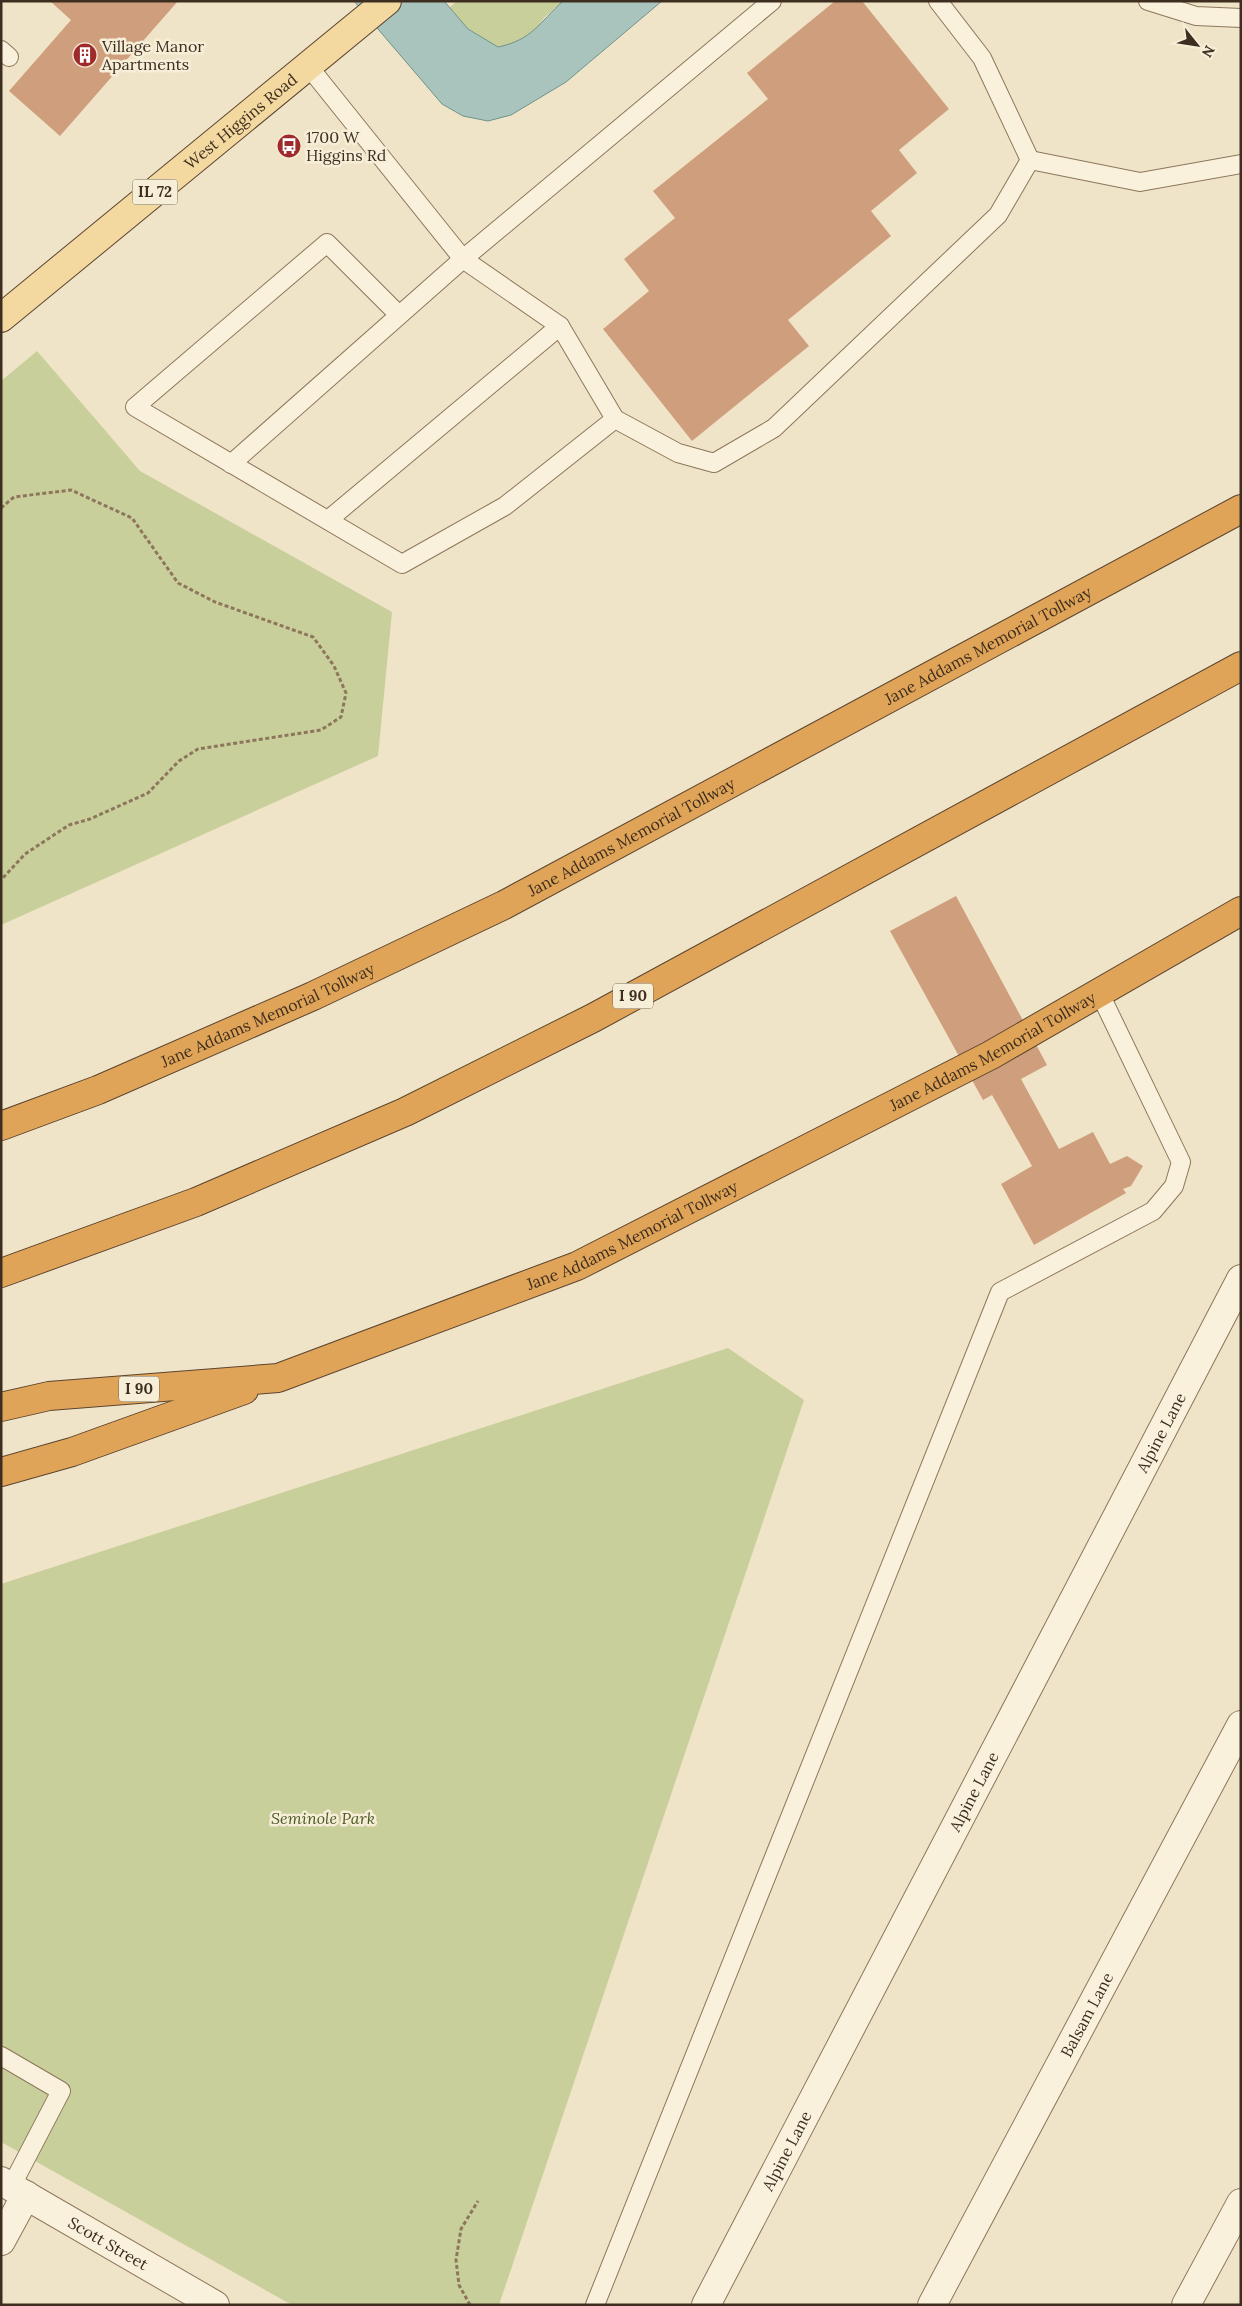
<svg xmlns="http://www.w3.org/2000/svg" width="1242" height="2306" font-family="Lora,serif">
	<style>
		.green { fill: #c9cf9b }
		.water { fill: #a9c4bc; stroke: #6f938a }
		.building { fill: #cf9f7d }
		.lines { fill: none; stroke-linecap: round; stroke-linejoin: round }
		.lane-casing { stroke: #8d765c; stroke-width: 20 }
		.street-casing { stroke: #8d765c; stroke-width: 30 }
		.primary-casing { stroke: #5b4430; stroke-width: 30 }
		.highway-casing { stroke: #5b4430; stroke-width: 30 }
		.path { stroke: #8d765c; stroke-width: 3; stroke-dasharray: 4 2.5; stroke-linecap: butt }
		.lane { stroke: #faf1dc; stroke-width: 18 }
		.street { stroke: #faf1dc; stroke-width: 28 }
		.primary { stroke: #f3d9a0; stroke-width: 28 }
		.highway { stroke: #e0a458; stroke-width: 28 }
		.labels { text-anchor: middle; stroke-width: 5; stroke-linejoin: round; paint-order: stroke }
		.shield { fill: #f7eed8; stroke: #756857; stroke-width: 1 }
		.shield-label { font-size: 15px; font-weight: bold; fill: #3d2e20 }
		.poi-label { font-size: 16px; fill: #3d2e20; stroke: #f7eed8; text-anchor: start }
		.street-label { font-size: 16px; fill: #3d2e20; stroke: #f7eed8 }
		.park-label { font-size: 16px; font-style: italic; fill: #4d5a26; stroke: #f7eed8 }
	</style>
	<rect width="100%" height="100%" fill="#f0e4c8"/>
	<!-- green -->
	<g class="green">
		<polygon points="457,1 563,1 544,18 533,33 516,43 498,47 468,29 449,8"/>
		<polygon points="37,351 140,471 392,612 378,756 1,925 1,381"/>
		<polygon points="728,1348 804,1400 499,2305 292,2305 1,2142 1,1584"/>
	</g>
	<!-- water -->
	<path class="water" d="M354,1H444L468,29L498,47C532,40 539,23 563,1H662L566,82L511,115L488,121L463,116L442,104Z"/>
	<!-- building -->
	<g class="building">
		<polygon points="50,1 178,1 60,136 9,91 71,20"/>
		<polygon points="835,1 862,1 949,109 899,150 917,173 871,211 891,236 788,320 809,346 692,441 603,329 649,291 624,259 675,218 653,191 768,99 747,73"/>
		<polygon points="956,896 1047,1065 1021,1079 1059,1149 1093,1132 1110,1164 1127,1156 1143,1166 1131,1186 1123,1189 1126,1193 1034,1245 1001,1184 1032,1166 992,1095 983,1100 890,931"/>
	</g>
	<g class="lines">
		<defs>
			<g id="lane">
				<polyline points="938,1 982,58 1030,160"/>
				<polyline points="1148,1 1196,16 1241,18"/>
				<polyline points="1,50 9,57"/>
				<polyline points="309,67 463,259 560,326 615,419 505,506 402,564 135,407 327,243 399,315"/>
				<polyline points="615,419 678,453 714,463 774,428 998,215 1030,160 1140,182 1241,164"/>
				<polyline points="231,464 463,259 772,1"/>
				<polyline points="328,520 560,326"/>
				<polyline points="1,2056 61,2091 11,2187"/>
				<polyline points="595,2305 1000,1292 1153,1211 1174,1186 1181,1162 1100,994"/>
			</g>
			<g id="street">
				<path id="s1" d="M1,2181L215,2305"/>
				<polyline points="1,2241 26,2195"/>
				<path id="s2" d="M706,2305L1241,1279"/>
				<path id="s3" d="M932,2305L1241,1725"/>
				<polyline points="1186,2305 1241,2203"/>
			</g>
			<g id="primary">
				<path id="s4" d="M1,318L387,1"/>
			</g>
			<g id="highway">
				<path id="s5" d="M1,1126L98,1090L313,996L504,905L1241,509"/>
				<polyline points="1,1273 196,1202 405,1112 593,1018 1241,666"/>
				<path id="s6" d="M1,1407L49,1396L278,1378L577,1266L991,1055L1241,911"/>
				<polyline points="1,1472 72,1452 244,1390"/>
			</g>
		</defs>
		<!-- lane casing -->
		<use href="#lane" class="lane-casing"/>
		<!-- street casing -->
		<use href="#street" class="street-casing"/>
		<!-- primary casing -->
		<use href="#primary" class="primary-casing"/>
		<!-- highway casing -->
		<use href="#highway" class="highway-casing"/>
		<!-- path -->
		<g class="path">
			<polyline points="1,508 14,497 71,490 132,518 178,583 215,602 313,637 334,666 346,693 341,717 321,730 198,749 179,761 148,793 90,819 69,825 25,854 1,880"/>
			<polyline points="470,2305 459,2285 456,2260 461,2229 478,2201"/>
		</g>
		<!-- lane -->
		<use href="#lane" class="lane"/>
		<!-- street -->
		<use href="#street" class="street"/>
		<!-- primary -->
		<use href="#primary" class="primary"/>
		<!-- highway -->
		<use href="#highway" class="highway"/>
	</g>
	<!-- icons -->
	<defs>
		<symbol id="building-disc" viewBox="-11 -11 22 22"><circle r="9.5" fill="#9e2a2b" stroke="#f7eed8"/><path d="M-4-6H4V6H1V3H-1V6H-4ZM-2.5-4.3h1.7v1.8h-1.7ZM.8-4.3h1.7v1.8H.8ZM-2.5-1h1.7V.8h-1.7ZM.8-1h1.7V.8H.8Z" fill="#fff"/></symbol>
		<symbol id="bus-disc" viewBox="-11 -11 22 22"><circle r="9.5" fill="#9e2a2b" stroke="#f7eed8"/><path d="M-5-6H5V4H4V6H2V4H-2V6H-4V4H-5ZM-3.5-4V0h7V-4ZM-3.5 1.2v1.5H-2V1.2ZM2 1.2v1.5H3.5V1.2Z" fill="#fff"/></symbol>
	</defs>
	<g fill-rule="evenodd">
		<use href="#building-disc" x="71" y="41" width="28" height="28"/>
		<use href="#bus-disc" x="275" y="132" width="28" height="28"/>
	</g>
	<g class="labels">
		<!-- shield labels -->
		<g class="shield">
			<rect x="132.5" y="179.5" width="45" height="25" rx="4"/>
			<rect x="613" y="983.5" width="40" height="25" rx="4"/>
			<rect x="119" y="1376.5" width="40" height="25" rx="4"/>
		</g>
		<g class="shield-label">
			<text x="155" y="197">IL 72</text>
			<text x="633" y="1001">I 90</text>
			<text x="139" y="1394">I 90</text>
		</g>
		<!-- poi labels -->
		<g class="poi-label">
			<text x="102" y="52">Village Manor<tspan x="102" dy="18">Apartments</tspan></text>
			<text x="306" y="143">1700 W<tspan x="306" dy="18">Higgins Rd</tspan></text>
		</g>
		<!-- street labels -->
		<g class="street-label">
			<text dy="6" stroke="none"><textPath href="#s4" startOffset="310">West Higgins Road</textPath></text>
			<text dy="6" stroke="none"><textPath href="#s5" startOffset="1099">Jane Addams Memorial Tollway</textPath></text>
			<text dy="6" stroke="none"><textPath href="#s5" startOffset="694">Jane Addams Memorial Tollway</textPath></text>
			<text dy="6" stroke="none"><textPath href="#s5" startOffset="289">Jane Addams Memorial Tollway</textPath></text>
			<text dy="6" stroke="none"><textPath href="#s6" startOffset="1066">Jane Addams Memorial Tollway</textPath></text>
			<text dy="6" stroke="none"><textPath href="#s6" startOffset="661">Jane Addams Memorial Tollway</textPath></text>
			<text dy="6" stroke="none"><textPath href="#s2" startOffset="984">Alpine Lane</textPath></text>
			<text dy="6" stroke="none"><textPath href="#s2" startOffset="579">Alpine Lane</textPath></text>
			<text dy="6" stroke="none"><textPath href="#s3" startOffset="329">Balsam Lane</textPath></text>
			<text dy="6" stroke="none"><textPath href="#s2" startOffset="174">Alpine Lane</textPath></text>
			<text dy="6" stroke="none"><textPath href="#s1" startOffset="124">Scott Street</textPath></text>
		</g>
		<!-- park labels -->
		<g class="park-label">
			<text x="323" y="1824">Seminole Park</text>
		</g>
	</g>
	<!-- border -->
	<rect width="1242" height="2306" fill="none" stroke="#3d2e20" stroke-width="5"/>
	<!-- north arrow -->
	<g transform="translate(1197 45) rotate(120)" stroke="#f7eed8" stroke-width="4" paint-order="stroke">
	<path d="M0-4L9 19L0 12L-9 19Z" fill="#3d2e20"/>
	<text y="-8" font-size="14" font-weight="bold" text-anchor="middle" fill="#3d2e20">N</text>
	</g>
</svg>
